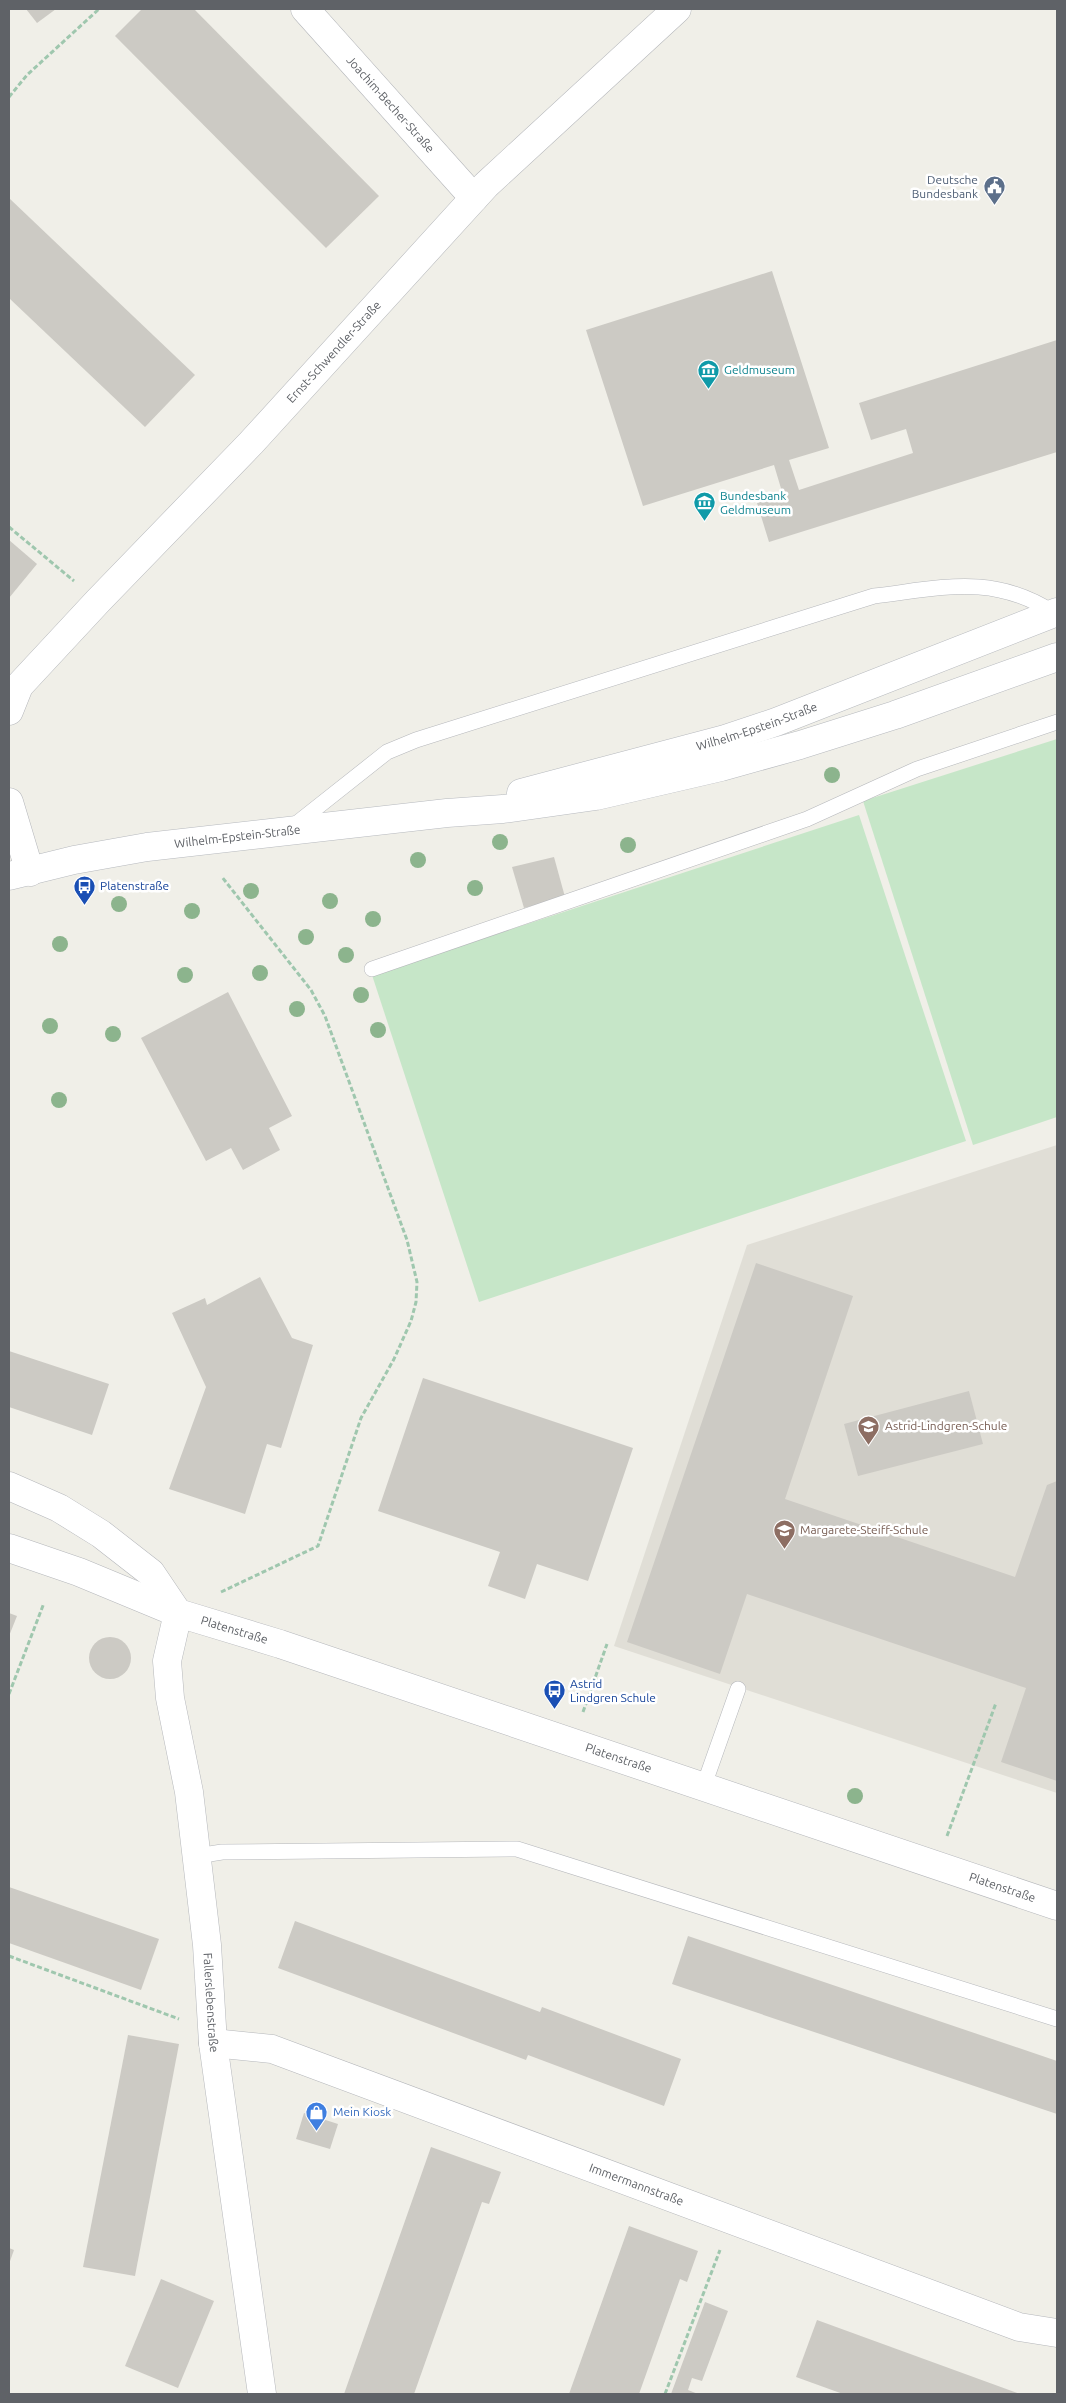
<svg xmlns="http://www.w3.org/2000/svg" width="1066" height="2403" font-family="Ubuntu,sans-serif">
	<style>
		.education { fill: #e0ded6 }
		.green { fill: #c6e6c8 }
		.building { fill: #cccac4 }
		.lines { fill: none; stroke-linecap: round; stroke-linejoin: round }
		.lane-casing { stroke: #b5b7bb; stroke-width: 16 }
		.street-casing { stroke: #b5b7bb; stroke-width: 29 }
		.secondary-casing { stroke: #b6b9be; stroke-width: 29 }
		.path { stroke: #9fc7ae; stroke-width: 3; stroke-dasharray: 5 2.5; stroke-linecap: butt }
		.lane { stroke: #fff; stroke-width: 15 }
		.street { stroke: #fff; stroke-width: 28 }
		.secondary { stroke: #fff; stroke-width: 28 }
		.tree { fill: #8cb48d }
		.labels { text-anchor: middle; stroke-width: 5; stroke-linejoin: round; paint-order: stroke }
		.street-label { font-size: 12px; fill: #5f6267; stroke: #fff }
		.service-label { font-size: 12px; fill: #4e5e75; stroke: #fff; text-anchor: end }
		.culture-label { font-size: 12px; fill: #0d838f; stroke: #fff; text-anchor: start }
		.transit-label { font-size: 12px; fill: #164399; stroke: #fff; text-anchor: start }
		.education-label { font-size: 12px; fill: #785e54; stroke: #fff; text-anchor: start }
		.shop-label { font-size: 12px; fill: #366cbe; stroke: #fff; text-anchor: start }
	</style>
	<rect width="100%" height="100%" fill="#f0efe8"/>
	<!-- education -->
	<polygon class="education" points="1057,1145 1057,1793 614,1646 747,1245"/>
	<!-- green -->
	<g class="green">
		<polygon points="1057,739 1057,1117 973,1145 863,801"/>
		<polygon points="859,815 966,1141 479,1302 372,975"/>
	</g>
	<!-- building -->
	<g class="building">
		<polygon points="26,9 56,9 37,23"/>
		<polygon points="142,9 194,9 379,196 326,248 115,36"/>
		<polygon points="9,198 195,375 145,427 9,298"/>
		<polygon points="772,271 829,448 789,460 799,490 913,453 906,429 871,440 859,403 1057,340 1057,452 769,542 757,503 783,495 774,465 643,506 586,330"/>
		<polygon points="9,540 37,564 9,598"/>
		<polygon points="554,857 565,897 524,908 512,867"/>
		<polygon points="228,992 292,1116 269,1128 280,1150 243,1170 231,1148 206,1161 141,1038"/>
		<polygon points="756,1263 853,1296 785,1499 1015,1577 1047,1485 1057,1481 1057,1781 1001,1762 1026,1688 747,1594 720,1674 627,1642"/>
		<polygon points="260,1277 292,1338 313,1345 281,1448 267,1444 245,1514 169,1489 206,1387 172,1313 205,1298 207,1305"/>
		<polygon points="9,1351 109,1384 92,1435 9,1407"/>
		<polygon points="423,1378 633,1448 588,1581 537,1564 525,1599 488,1586 500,1552 378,1511"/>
		<polygon points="969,1391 983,1444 858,1476 844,1424"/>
		<polygon points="9,1613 17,1616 9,1636"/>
		<circle cx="110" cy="1658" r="21"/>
		<polygon points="9,1887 159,1939 141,1990 9,1943"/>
		<polygon points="295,1921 540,2012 542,2007 681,2059 664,2106 528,2055 526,2060 278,1968"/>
		<polygon points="688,1936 1057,2061 1057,2114 672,1984"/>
		<polygon points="128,2035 179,2044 135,2276 83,2267"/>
		<polygon points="304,2113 338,2124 330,2149 296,2139"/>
		<polygon points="431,2147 501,2172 489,2204 482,2202 414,2394 344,2394"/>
		<polygon points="629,2226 698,2251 687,2282 680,2279 639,2394 569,2394"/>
		<polygon points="9,2248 14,2250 9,2264"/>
		<polygon points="161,2279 214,2301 178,2388 125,2366"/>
		<polygon points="705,2302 728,2311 702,2381 692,2378 688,2390 698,2394 671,2394"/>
		<polygon points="817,2320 1020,2394 843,2394 796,2377"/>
	</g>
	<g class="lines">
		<defs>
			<g id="lane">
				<path d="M291,828L387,752L416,740L874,596C942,588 993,573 1054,613"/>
				<polyline points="372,969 807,819 917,769 1057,722"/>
				<polyline points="703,1788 738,1689"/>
				<polyline points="197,1856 222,1852 517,1849 1057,2019"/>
			</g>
			<g id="street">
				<path id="s1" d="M305,9L474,198"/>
				<path id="s2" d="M9,711L19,686L98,601L251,443L486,185L677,9"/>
				<polyline points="9,802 30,872"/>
				<polyline points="9,1486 59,1508 101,1534 151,1573 178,1613"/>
				<path id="s3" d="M9,1548L79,1572L178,1613L280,1644L1057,1906"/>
				<path id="s4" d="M178,1613L167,1661L170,1698L189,1792L207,1945L213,2043L262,2394"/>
				<path id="s5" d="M213,2043L272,2049L1019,2327L1057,2333"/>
			</g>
			<g id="secondary">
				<path id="s6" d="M521,793L725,739L776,722L1057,612"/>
				<path id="s7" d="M9,876L74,860L147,847L447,813L503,809L596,796L721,767L800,745L895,715L1057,657"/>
			</g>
		</defs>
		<!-- lane casing -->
		<use href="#lane" class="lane-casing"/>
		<!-- street casing -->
		<use href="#street" class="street-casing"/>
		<!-- secondary casing -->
		<use href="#secondary" class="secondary-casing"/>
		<!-- path -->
		<g class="path">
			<polyline points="9,97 27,75 99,9"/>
			<polyline points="9,527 74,581"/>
			<polyline points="221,1592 318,1546 361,1418 394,1359 411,1321 416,1302 417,1282 407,1240 325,1016 311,990 222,877"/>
			<polyline points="9,1694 44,1603"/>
			<polyline points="583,1712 607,1644"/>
			<polyline points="947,1836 996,1703"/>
			<polyline points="9,1956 179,2019"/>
			<polyline points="665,2394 720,2250"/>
		</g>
		<!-- lane -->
		<use href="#lane" class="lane"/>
		<!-- street -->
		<use href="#street" class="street"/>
		<!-- secondary -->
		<use href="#secondary" class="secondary"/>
	</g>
	<!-- trees -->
	<g class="tree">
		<circle cx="832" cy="775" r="8"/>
		<circle cx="500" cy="842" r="8"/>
		<circle cx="628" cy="845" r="8"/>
		<circle cx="418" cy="860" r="8"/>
		<circle cx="475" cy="888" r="8"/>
		<circle cx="251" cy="891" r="8"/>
		<circle cx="330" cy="901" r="8"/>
		<circle cx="119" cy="904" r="8"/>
		<circle cx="192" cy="911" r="8"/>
		<circle cx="373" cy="919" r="8"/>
		<circle cx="306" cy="937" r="8"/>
		<circle cx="60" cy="944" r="8"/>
		<circle cx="346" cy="955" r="8"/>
		<circle cx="260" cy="973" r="8"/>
		<circle cx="185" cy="975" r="8"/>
		<circle cx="361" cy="995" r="8"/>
		<circle cx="297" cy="1009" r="8"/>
		<circle cx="50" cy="1026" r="8"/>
		<circle cx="378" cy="1030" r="8"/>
		<circle cx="113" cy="1034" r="8"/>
		<circle cx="59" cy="1100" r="8"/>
		<circle cx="855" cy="1796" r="8"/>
	</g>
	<!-- icons -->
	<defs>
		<symbol id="civic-pin" viewBox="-11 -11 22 30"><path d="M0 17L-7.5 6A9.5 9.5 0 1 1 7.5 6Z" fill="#5c6f8a" stroke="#fff"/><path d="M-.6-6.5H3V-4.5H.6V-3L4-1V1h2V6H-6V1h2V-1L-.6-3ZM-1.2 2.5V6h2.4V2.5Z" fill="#fff"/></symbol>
		<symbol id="museum-pin" viewBox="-11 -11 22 30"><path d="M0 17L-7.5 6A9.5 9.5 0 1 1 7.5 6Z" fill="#0f9aa8" stroke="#fff"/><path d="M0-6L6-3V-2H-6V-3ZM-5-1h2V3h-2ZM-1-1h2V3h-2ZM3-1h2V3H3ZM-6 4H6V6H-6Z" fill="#fff"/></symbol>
		<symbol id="bus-pin" viewBox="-11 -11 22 30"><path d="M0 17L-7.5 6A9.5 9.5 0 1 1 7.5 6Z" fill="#1a4fb4" stroke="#fff"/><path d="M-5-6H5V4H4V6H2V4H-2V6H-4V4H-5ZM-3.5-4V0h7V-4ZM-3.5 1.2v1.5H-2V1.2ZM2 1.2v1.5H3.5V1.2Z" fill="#fff"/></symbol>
		<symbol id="school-pin" viewBox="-11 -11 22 30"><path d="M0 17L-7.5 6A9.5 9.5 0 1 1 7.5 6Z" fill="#8d6e63" stroke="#fff"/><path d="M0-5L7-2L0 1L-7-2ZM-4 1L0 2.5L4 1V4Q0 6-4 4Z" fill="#fff"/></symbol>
		<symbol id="shop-pin" viewBox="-11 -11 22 30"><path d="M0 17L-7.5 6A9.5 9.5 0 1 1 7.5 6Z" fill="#3f7fe0" stroke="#fff"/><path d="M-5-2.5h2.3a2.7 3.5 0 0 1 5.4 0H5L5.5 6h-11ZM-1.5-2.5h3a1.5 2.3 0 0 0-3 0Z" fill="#fff"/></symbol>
	</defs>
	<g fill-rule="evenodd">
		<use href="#civic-pin" x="982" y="174" width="25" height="34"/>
		<use href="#museum-pin" x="696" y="358" width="25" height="34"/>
		<use href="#museum-pin" x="692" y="490" width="25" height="34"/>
		<use href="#bus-pin" x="72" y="874" width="25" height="34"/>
		<use href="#school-pin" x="856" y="1414" width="25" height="34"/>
		<use href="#school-pin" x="772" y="1518" width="25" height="34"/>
		<use href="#bus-pin" x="542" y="1678" width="25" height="34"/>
		<use href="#shop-pin" x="304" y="2100" width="25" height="34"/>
	</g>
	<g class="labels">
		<!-- street labels -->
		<g class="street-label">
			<text dy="4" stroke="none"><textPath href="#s1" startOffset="128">Joachim-Becher-Straße</textPath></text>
			<text dy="4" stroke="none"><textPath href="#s2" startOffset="486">Ernst-Schwendler-Straße</textPath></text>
			<text dy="4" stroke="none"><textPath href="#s6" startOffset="245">Wilhelm-Epstein-Straße</textPath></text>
			<text dy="4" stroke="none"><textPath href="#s7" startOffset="232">Wilhelm-Epstein-Straße</textPath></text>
			<text dy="4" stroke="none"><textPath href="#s3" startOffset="240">Platenstraße</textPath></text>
			<text dy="4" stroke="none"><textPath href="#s3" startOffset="645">Platenstraße</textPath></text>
			<text dy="4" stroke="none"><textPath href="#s3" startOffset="1050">Platenstraße</textPath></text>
			<text dy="4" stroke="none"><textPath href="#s4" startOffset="394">Fallerslebenstraße</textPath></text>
			<text dy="4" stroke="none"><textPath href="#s5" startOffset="448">Immermannstraße</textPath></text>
		</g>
		<!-- service labels -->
		<g class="service-label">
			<text x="978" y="184">Deutsche<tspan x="978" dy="14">Bundesbank</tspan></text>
		</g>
		<!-- culture labels -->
		<g class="culture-label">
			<text x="724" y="374">Geldmuseum</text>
			<text x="720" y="500">Bundesbank<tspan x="720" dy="14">Geldmuseum</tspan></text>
		</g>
		<!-- transit labels -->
		<g class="transit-label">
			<text x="100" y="890">Platenstraße</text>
			<text x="570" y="1688">Astrid<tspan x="570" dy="14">Lindgren Schule</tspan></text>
		</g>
		<!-- education labels -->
		<g class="education-label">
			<text x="885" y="1430">Astrid-Lindgren-Schule</text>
			<text x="800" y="1534">Margarete-Steiff-Schule</text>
		</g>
		<!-- shop labels -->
		<g class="shop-label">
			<text x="333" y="2116">Mein Kiosk</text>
		</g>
	</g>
	<!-- border -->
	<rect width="1066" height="2403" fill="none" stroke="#5f6267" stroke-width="20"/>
</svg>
